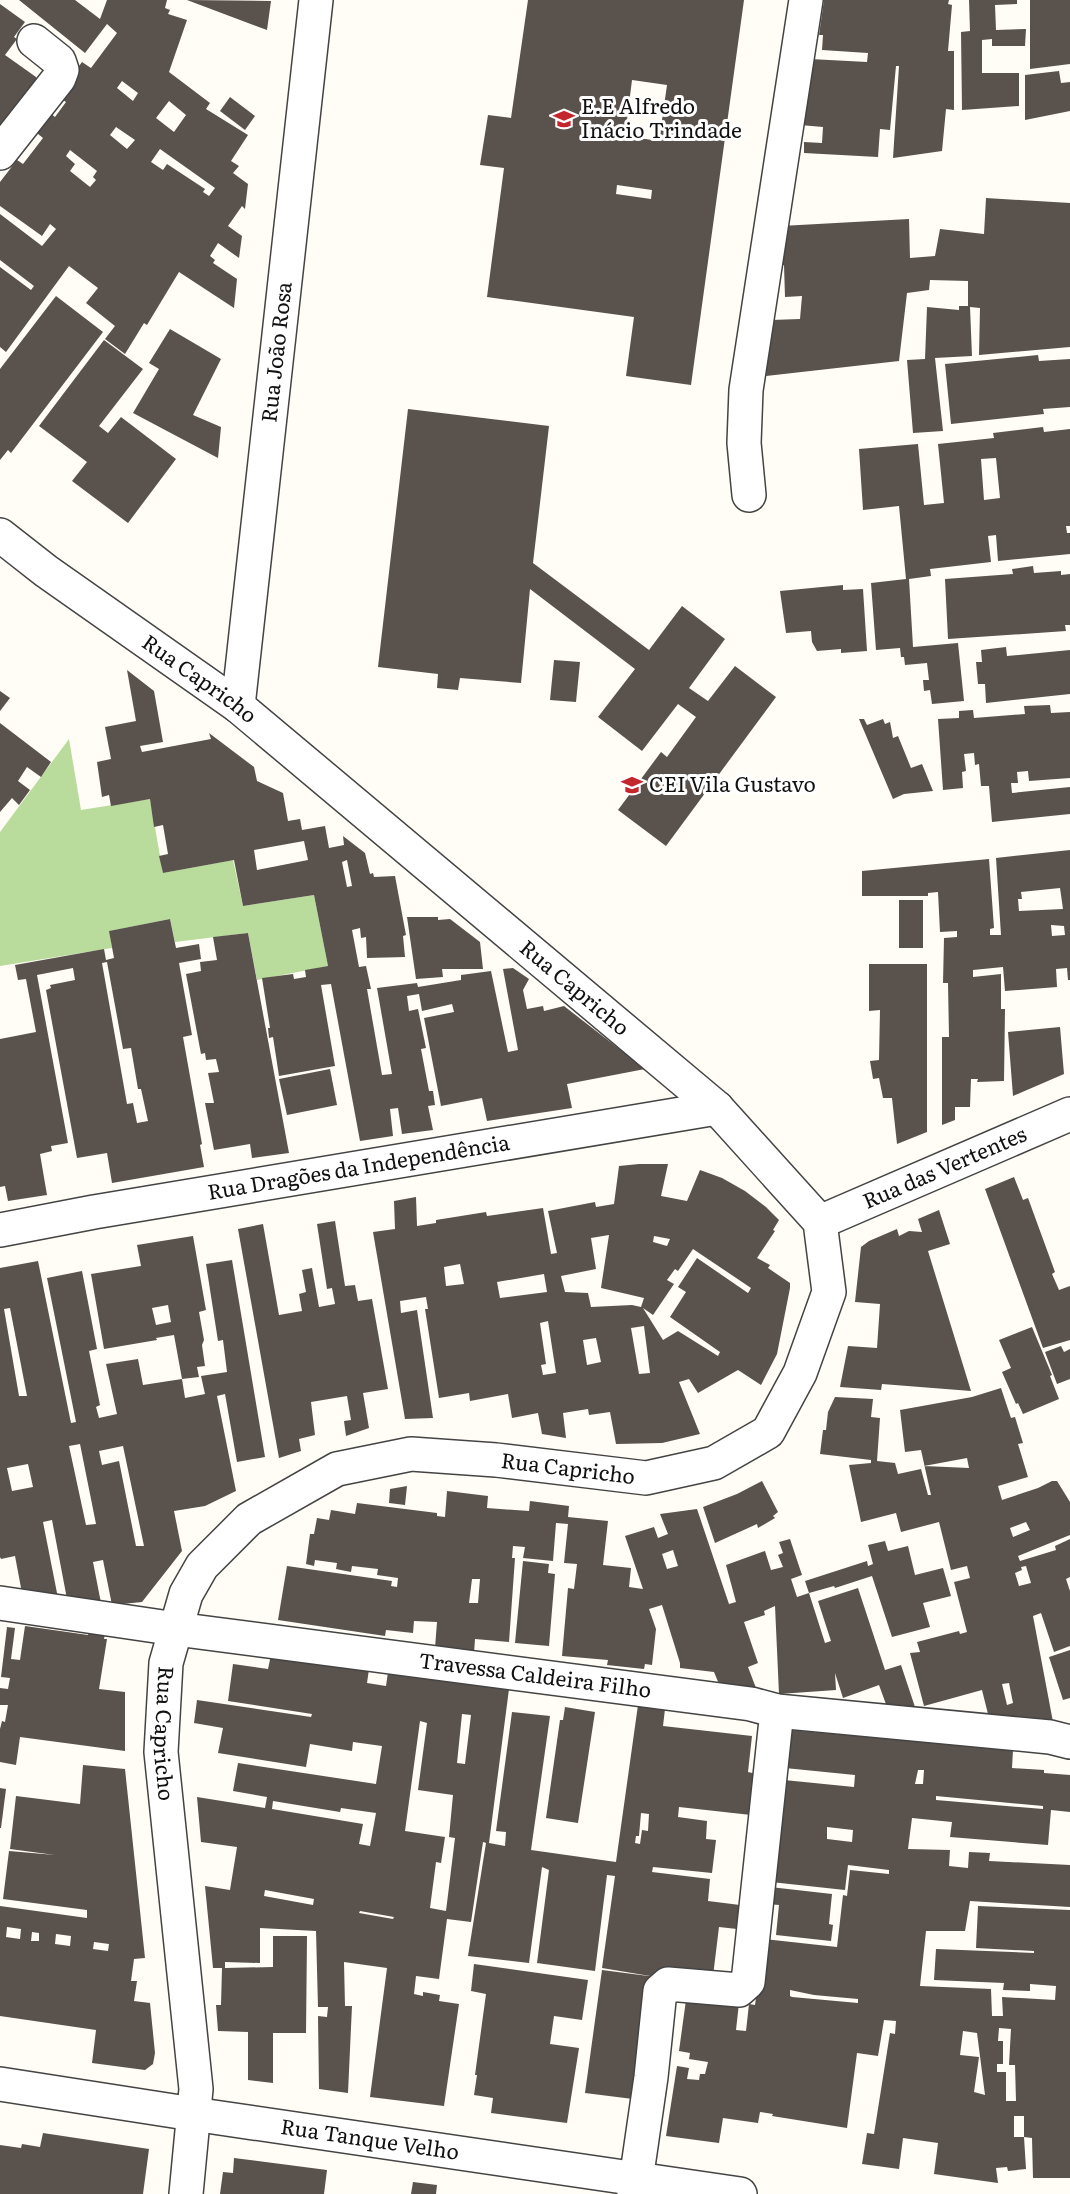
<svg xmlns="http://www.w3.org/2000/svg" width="1070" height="2194" font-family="Literata,serif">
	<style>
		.forest { fill: #b9dc9c }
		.building { fill: #5a524d; fill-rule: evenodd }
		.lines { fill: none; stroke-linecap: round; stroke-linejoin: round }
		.minor-casing { stroke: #444; stroke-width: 36 }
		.minor { stroke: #fff; stroke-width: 33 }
		.labels { text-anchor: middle; stroke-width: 6; stroke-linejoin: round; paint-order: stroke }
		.poi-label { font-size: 21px; fill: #111; stroke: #fff; text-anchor: start }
		.street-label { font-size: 21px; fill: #111; stroke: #fff }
	</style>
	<rect width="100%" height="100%" fill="#fffdf5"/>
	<!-- forest -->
	<polygon class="forest" points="69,739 81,810 150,799 163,873 233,860 243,906 314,895 328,966 257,980 248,933 175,942 170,919 110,931 112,948 0,966 0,832"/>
	<!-- building -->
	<g class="building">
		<path d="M19,0H75L100,19L107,0H167L165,8L170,10L168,14L187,20L169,72L210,103L206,109L248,135L231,161L239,166L233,173L248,184L245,209L242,206L228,226L242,236L239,258L218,243L210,256L215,260L213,263L237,279L234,308L179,272L147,325L144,323L125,354L105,339L115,326L86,303L98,288L69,266L6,352L0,347V267L31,290L34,286L0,260V214L42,246L56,229L50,224L42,236L0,206V182L17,160L23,164L43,138L32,129L46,110L55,117L66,102L57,96L82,62L91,68L117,33L107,24L85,53ZM122,81L138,93L133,101L117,88ZM169,101L186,115L174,132L156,118ZM116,127L135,140L127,149L110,135ZM160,149L215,188L209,196L203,192L205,189L167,164L163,170L151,162ZM70,150L97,171L93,177L96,180L90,187L70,171L75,164L66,156Z"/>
		<polygon points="187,0 271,1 267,30"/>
		<path d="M528,0H744L691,385L626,376L634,317L487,297L504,168L480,165L488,115L511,118ZM632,80L667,85L659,141L625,136ZM617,185L652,190L651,199L616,194Z"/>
		<polygon points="824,0 949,0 948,4 952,5 948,51 954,51 954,110 946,109 942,151 893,158 899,66 896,66 890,130 880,129 878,157 804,153 804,142 822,143 823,127 800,125 810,59 867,62 868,53 822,50 823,35 819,35"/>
		<polygon points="969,0 1017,0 1017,4 995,5 996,30 1026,29 1025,46 992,46 992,39 982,40 982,73 1019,73 1019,106 962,110 961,32 970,31"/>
		<polygon points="1030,0 1070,0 1070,64 1030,69"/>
		<polygon points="0,4 25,22 14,37 17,39 5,55 36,77 37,83 0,130"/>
		<polygon points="1059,71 1061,83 1070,82 1070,111 1025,120 1025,75"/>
		<polygon points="230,97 255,116 245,130 220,111"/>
		<polygon points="986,198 1070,203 1070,347 979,355 980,308 970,307 972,356 935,358 943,431 913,433 907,360 925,359 927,307 959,310 959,306 968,306 968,281 930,280 929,290 907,293 899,361 766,376 771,320 800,319 802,296 785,297 784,265 777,266 781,226 909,219 910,258 935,256 940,229 984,234"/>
		<polygon points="56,296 103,332 11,453 8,450 0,460 0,369"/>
		<polygon points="170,329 221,359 193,415 221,427 218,458 133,413 159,369 149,363"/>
		<polygon points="104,340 143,369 99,426 108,433 121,417 176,459 128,523 72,481 87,462 39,426"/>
		<polygon points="1038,355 1039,361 1070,359 1070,407 1043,409 1044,414 951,424 945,364"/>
		<polygon points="408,409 549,426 533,563 649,650 682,606 725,639 689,688 708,701 735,666 776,697 666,846 618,810 661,752 667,757 696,717 678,704 642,751 598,717 635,669 530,589 521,683 460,678 458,690 437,688 438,674 378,667"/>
		<path d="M1043,427L1044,432L1070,429V526H1066L1067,533H1070V554L998,561L996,535L988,536L991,562L930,569L931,576L909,579L913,647L958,643L964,701L932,704L930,690L924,691L923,680H929L927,663L905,665L904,657H901L900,648L876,650L871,583L906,579L899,506L863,510L859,449L918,444L924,505L944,503L938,444L994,438L993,433ZM996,458L1000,498L984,500L981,459Z"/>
		<polygon points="1033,566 1034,573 1061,571 1061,575 1070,574 1070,625 1065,625 1066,631 948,639 945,579 1013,574 1012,569"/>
		<polygon points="843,585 843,590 863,589 867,651 841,653 841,649 817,651 812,642 811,631 786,633 780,591"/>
		<polygon points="1006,647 1007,656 1070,650 1070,694 986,703 985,684 978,684 976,662 982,662 981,650"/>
		<polygon points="554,660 580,662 576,702 550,700"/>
		<path d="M127,670L154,691L163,742L140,746L142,752L211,739L209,733L254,767L257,781L283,793L288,821L300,819L302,830L325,826L329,848L344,845L343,836L365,853L370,874L373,873L374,877L395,876L406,935L403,936L405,957L367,958L366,937L361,938L360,928L352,930L359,967L366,966L371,989H367L382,1075L392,1074L377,988L417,983L418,987L461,980V975L491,971L508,1052L518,1050L503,969L513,968L529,979L523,990L527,1009L543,1006L544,1011L564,1006L645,1069L567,1084L572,1108L487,1121L482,1098L441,1106L424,1018L454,1012L452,1004L422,1011L419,994L407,996L409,1011L418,1009L426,1048L421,1049L429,1091H433L435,1105L428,1106L433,1130L402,1134L398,1108L390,1109L393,1136L360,1141L331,984L321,985L335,1066L279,1076L273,1037L269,1038L268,1028H270L262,978L293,974L294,979L306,977L305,970L328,966L314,895L243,906L234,860L163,873L159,856L168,854L163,825L154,827L150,799L111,806L109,795L102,797L97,762L111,759L105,727L136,721ZM304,841L308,860L257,870L254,850ZM347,860L352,886L347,887L342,862Z"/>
		<polygon points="0,691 10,698 0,711"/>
		<polygon points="1050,705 1051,713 1070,712 1070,778 1029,781 1028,771 1017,772 1018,783 1011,783 1012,793 1070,787 1070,814 992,822 989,786 981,786 979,764 975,765 974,753 964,754 966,771 962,772 963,788 943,790 938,719 959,718 959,711 973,710 974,718 1025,714 1024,706"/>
		<polygon points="859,719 864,719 867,725 883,719 885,724 890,722 893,738 898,736 911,768 922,764 933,791 904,794 893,799"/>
		<polygon points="0,723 51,762 41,777 27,767 18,781 30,790 19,805 12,798 0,812"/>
		<path d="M1070,850V980H1068L1067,968L1056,969L1057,987L1005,991L1003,967L973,970V977L1001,974V1009H1005L1004,1081L977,1082L978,1079H971L970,1107H955V1120L942,1125V1037H949L948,983H943L944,938L957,937V931L940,932L938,892L928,893V896H862V871L989,859L994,928L990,929V935H1001L996,858ZM1060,888L1063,909L1019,911L1018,899H1022L1021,892ZM1051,925L1064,926L1065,935L1052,936Z"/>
		<rect x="899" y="900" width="24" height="48"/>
		<polygon points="407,917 438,917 438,920 450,919 480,942 483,969 442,969 443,977 416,979"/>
		<path d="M170,919L176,948L199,944L201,959L179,963L192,1035L183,1037L202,1144L200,1145L204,1167L112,1183L107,1153L77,1158L46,990L51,988L50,985L75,980L73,968L37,975L68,1143L51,1146L52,1151L40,1154L47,1195L8,1201L5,1186L0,1187V1039L36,1032L26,979L18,980L15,965L104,949L106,960L114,958L109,931ZM107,962L123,1049L131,1048L138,1089H141L148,1121L137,1123L133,1103L127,1104L102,963Z"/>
		<polygon points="248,933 289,1153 252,1158 250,1144 214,1150 205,1103 214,1103 208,1073 219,1072 216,1059 206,1060 205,1053 201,1054 186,974 201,971 200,962 217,960 213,937"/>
		<polygon points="869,964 927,964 927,1132 897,1144 892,1098 883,1098 879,1078 873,1079 870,1061 879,1060 880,1010 869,1011"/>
		<polygon points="1060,1027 1064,1074 1013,1096 1008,1032"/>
		<polygon points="330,1069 337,1105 287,1115 279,1079"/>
		<path d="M639,1164H668L661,1196L687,1201L700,1170L722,1178L745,1191L766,1207L779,1220L773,1230L775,1231L757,1258L770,1265L768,1268L790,1283V1288L777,1354L761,1385L738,1370L698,1393L689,1379L679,1382L700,1434L662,1443L616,1444L610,1412L589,1415L588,1409L563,1413L566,1438L542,1434L538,1413L512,1418L508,1394L470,1401L469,1393L439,1398L425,1309H428L426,1297L400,1301L401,1313L417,1310L433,1418L405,1419L373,1232L395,1229L394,1201L416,1197L417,1226L436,1223V1220L486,1212L487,1216L543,1208L551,1254L557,1253L548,1211L595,1202L596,1207L614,1204L619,1166ZM609,1235L601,1288L644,1298L641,1307L632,1305L591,1307L588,1293L565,1292L561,1276L596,1269L591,1238ZM654,1236L670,1239L667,1246L653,1242ZM693,1249L751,1288L748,1293L697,1258L678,1287L686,1292L670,1317L720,1352L718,1356L678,1331L663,1340L643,1308L653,1315L674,1284L667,1280L675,1269L678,1271ZM460,1264L464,1284L446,1286L444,1267ZM544,1274L547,1292L500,1298L497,1282ZM548,1321L556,1373L543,1375L541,1365L546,1364L540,1323ZM644,1326L650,1373L639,1374L631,1328ZM596,1338L601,1362L587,1365L583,1340Z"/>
		<polygon points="1014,1177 1023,1200 1028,1198 1055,1272 1052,1274 1059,1290 1070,1286 1070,1340 1043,1348 985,1189"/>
		<polygon points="939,1210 950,1244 928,1251 971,1391 882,1384 881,1390 840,1387 848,1346 877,1348 880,1304 855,1302 861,1247 869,1241 897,1229 899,1236 909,1231 922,1232 918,1219"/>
		<polygon points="335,1221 345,1286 355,1285 358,1301 372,1299 388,1389 363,1393 369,1428 346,1436 344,1421 351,1420 347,1396 311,1402 315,1435 299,1439 301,1451 279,1458 238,1229 263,1224 279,1315 302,1311 299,1294 306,1292 302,1270 312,1268 319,1307 335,1304 332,1288 327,1289 317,1224"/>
		<path d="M193,1236L206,1310L199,1312L204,1340L202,1345L205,1366L197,1367L199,1377L182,1379L174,1335L156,1338L157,1340L104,1349L91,1274L141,1266L137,1245ZM168,1305L171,1322L156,1325L152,1308Z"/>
		<path d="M232,1260L265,1457L237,1462L225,1394L217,1396L236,1491L205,1506L174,1511L182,1551L142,1602L112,1605L103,1560L93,1562L101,1603L67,1599L52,1520L43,1522L58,1598L22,1593L15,1556L1,1559L0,1557V1268L38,1261L71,1423L76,1422L47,1278L82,1271L97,1349L89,1351L100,1405L96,1407L99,1418L117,1414L106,1364L138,1359L143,1385L182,1379L185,1398L205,1394L201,1376L227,1372L223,1340L218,1341L206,1264ZM10,1308L27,1396H19L4,1309ZM80,1444L96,1524L86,1525L69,1446ZM123,1446L144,1546H136L119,1461L102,1465L99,1451ZM28,1464L33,1487L12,1491L7,1468Z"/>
		<polygon points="1032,1327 1052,1375 1050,1376 1059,1399 1023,1414 1018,1403 1016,1404 1002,1372 1011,1368 999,1340"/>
		<polygon points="1061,1346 1064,1352 1070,1349 1070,1379 1057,1384 1045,1352"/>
		<path d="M1001,1388L1011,1418L1015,1417L1023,1443L1018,1444L1028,1477L998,1486L1002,1500L1038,1488L1052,1481H1057L1070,1502V1535L1018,1556L1020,1561L1056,1550L1055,1546L1070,1539V1577L1066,1579L1070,1591V1646L1054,1652L1041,1613L1033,1616L1053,1722L988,1714L982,1690L924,1706L910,1653L920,1652L917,1642L959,1631L960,1634L967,1632L954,1582L970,1578L967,1566L951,1570L939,1522L901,1532L896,1513L861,1522L849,1465L871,1463V1460L820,1454L823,1430H826L828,1412L835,1397L873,1399L871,1417L880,1418L877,1461L895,1463L898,1474L921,1469L928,1495H931L921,1450L905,1452L900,1410L972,1397ZM967,1458L969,1468L924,1466ZM1026,1522L1030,1530L1013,1537L1010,1528ZM1026,1566L1031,1583L1019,1586L1015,1573L1022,1570L1021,1567ZM1009,1683L1013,1703L1007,1705L1002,1684Z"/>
		<polygon points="762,1481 778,1512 773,1516 775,1518 758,1528 757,1524 715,1543 703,1507 737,1494"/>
		<polygon points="407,1486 405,1505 389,1503 390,1489"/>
		<path d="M447,1491L488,1496L487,1508L529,1511L530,1501L569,1506L568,1517L608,1521L603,1565L631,1568L629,1587L643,1589L625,1536L654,1527L658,1538L668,1534L660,1514L697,1509L729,1604L736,1602L726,1565L765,1551L771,1570L783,1567L778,1555L783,1553L779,1542L790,1539L802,1575L791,1579L797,1597L809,1593L805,1581L867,1561L868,1566L873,1564L868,1545L885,1541L888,1551L908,1546L915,1575L943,1568L951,1596L923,1603L930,1627L892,1637L872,1576L835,1588L834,1586L809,1593L825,1643L831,1641L818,1601L858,1588L885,1670L901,1665L916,1710L887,1707L879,1685L843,1698L835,1673L836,1690L779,1694L775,1606L764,1611L765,1615L744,1622L758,1663L748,1667L756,1688L719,1684L714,1672L680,1668V1663L662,1605L649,1609L656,1629L652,1665L645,1664L644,1669L607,1665L608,1660L562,1656L568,1588L574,1589L577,1564L564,1563L568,1524L556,1523L553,1561L523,1558L525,1547L513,1546L512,1558H515L509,1642L475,1639L474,1653L435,1648L437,1622L414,1621L413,1633L386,1630L385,1636L278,1620L287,1566L392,1581L391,1586L397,1587L398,1578L377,1575L378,1569L352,1566L351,1572L336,1569L337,1563L315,1560L314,1566L306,1564L310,1534H314L317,1518L329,1520L331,1510L355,1514L357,1503L437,1513V1516L445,1517ZM673,1550L678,1566L667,1569L662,1554ZM472,1579H480L478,1603H469Z"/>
		<polygon points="523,1561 549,1564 548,1573 555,1574 549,1646 515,1643"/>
		<polygon points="25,1626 88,1635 89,1632 105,1634 104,1639 107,1639 99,1689 125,1692 125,1751 20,1737 16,1765 0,1762 0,1729 2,1721 5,1722 8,1705 0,1705 0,1688 8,1689 10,1678 1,1677 7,1627 15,1628 11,1659 20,1660"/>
		<polygon points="1070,1650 1070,1698 1063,1700 1049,1657"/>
		<path d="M271,1655L369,1669L367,1683L386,1686L388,1672L509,1689L489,1843L505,1846L506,1832L496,1831L512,1712L550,1716L531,1850L616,1862L638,1705L665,1709L663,1726L752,1736L748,1772L757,1774L751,1815L679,1807L678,1817L707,1821L706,1839L716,1840L712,1873L653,1867L652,1872L710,1879L708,1901L740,1905L737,1929L719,1927L713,1976L658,1977L641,2100L585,2093L602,1970L656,1977L602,1968L615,1876L607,1875L595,1971L537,1963L549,1870L542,1867L529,1963L468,1956L486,1843L483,1842L471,1922L447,1919L439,1979L416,1976L414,1994L423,1996V1992L440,1995L439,2001L459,2004L444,2106L370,2097L387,1968L344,1962L345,2006H352L348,2093L319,2089L318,2016L327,2017L328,2007H318L316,1931L260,1928V1963L225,1962V1968L273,1967V1936H307L306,2033H273V2083L248,2080V2032L218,2031L216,2005H221L222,1968H213L205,1886L230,1890L237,1847L201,1842L197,1797L265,1808L267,1797L233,1791L238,1763L376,1784L382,1746L353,1742L352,1751L310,1744L306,1767L218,1753L223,1728L194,1723L197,1700L311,1717L312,1714L228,1701L233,1664L268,1669ZM462,1714L471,1715L465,1764L457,1763ZM420,1721L427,1723L418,1790L453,1795L449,1837L455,1838L446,1911L430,1908L436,1862L441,1863L445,1837L405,1831ZM273,1801L340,1812L341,1808L376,1813L370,1846L359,1844L363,1824L272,1809ZM641,1813L649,1814L648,1831L642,1830L640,1844L635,1843L636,1836H639ZM265,1890L314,1899L313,1905L264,1896ZM360,1911L394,1917L393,1919L359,1913Z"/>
		<polygon points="565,1707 595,1712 578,1823 546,1818 560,1720 563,1720"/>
		<path d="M790,1730L1013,1750L1012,1768L1044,1770V1773L1070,1775V1812L1051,1810L1048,1845L950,1837L952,1822L912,1818L908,1849L950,1850L949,1866L968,1868L969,1852L990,1853L989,1861L1070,1865V1907L970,1901L965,1931H926L920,1986L991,1989L992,2016H1003L1002,1997L1055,2000L1056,1986L1030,1984V1991L1003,1990L1004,1983L934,1980L936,1949L1034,1953V1951L976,1948L978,1906L1070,1910V2178H1033L1032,2138L1024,2137V2116H1014V2137H1024L1026,2169L1008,2171L1007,2167L996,2168L998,2183L934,2174L938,2143L903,2138L899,2169L862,2164L867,2133L874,2134L890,2033L895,2034L896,2021L884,2020L878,2056L857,2053L847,2128L772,2116L773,2114L760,2112L758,2123L723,2118L719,2143L666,2136L677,2066L689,2068L687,2079L699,2080L700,2074H705L708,2062L689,2059L690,2053L679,2051L686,2000L739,2003L736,2030L746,2031L749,2004L755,2005L764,1939L837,1947L843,1895L847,1896L850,1870L889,1874V1870L848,1865L845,1890L771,1882L784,1780L854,1787L855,1775L785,1768ZM918,1770H924L923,1784H915ZM936,1796L1043,1806V1809L936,1800ZM827,1827L853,1830L852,1842L827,1839ZM790,1990L814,1995L858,1999V2003L792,1997L790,1996ZM999,2028L1011,2029L1009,2065H1015L1016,2101H1006V2072H997V2064H1003V2041H998ZM963,2031L977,2033L985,2095L974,2092L979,2057L960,2055Z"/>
		<path d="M83,1765L125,1769L145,1958L134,1959L131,1981H137L134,2001L150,2003L155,2053L153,2064L145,2070L92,2063L96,2030L0,2016V1906L87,1918V1910L3,1899L9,1851L55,1855L10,1849L16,1796L80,1804ZM7,1927L21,1929L20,1939L6,1937ZM32,1932L39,1933V1941H31ZM56,1934L71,1936L70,1946L55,1944ZM94,1942L109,1944L108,1951L93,1949Z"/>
		<polygon points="0,1788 6,1789 1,1828 0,1828"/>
		<polygon points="770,1887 832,1894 829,1924 833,1925 831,1941 776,1935 779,1905 768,1904"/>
		<polygon points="474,1964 588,1980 582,2020 554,2016 550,2044 579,2048 567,2123 491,2113 493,2098 474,2095 477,2075 475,2075 486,1994 471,1991"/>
		<polygon points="43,2133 149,2149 143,2194 0,2194 0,2145 21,2148 22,2144 40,2147"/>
		<polygon points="234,2158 327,2170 324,2194 220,2194 223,2172 233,2173"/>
		<polygon points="413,2182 437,2185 436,2194 411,2194"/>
	</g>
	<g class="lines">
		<defs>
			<g id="minor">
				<polyline points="0,153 59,78 62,70 59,61 34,41"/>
				<polyline points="749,495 744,443 746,390 806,0"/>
				<path id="s1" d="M0,535L46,571L238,706L717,1108L820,1222L829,1292L800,1373L768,1432L714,1463L646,1478L496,1460L411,1454L337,1469L249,1519L202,1566L186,1594L166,1663L161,1752L196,2089L186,2194"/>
				<path id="s2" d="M238,706L316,0"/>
				<path id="s3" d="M820,1222L1070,1114"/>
				<path id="s4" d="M0,1230L94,1212L717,1108"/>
				<path id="s5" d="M0,1603L176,1629L751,1704L777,1711L1050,1737L1070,1742"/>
				<path id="s6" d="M0,2084L193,2114L740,2194"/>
				<polyline points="634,2194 651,2077 660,1991 668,1984 739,1990 748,1982 777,1711"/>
			</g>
		</defs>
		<!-- minor casing -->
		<use href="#minor" class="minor-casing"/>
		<!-- minor -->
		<use href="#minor" class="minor"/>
	</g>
	<!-- icons -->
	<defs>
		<symbol id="school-bare" viewBox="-9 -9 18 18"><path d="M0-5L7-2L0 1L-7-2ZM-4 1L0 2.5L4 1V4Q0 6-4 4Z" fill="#c4262e" stroke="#fff" stroke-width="2.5" paint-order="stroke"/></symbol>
	</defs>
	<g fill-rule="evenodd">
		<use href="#school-bare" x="549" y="104" width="30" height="30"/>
		<use href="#school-bare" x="617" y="770" width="30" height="30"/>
	</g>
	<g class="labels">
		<!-- poi labels -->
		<g class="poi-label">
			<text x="581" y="114">E.E Alfredo<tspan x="581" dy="24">Inácio Trindade</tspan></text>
			<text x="649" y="792">CEI Vila Gustavo</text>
		</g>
		<!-- street labels -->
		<g class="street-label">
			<text dy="7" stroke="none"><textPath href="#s2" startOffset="356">Rua João Rosa</textPath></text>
			<text dy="7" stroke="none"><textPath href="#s1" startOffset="246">Rua Capricho</textPath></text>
			<text dy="7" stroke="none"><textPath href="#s1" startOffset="732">Rua Capricho</textPath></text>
			<text dy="7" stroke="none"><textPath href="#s4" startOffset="364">Rua Dragões da Independência</textPath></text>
			<text dy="7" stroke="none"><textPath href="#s3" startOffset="136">Rua das Vertentes</textPath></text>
			<text transform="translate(568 1469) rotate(7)" y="7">Rua Capricho</text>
			<text dy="7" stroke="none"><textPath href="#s5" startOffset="540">Travessa Caldeira Filho</textPath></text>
			<text dy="7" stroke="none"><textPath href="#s1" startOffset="2082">Rua Capricho</textPath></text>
			<text dy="7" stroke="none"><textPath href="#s6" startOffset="374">Rua Tanque Velho</textPath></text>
		</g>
	</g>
</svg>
